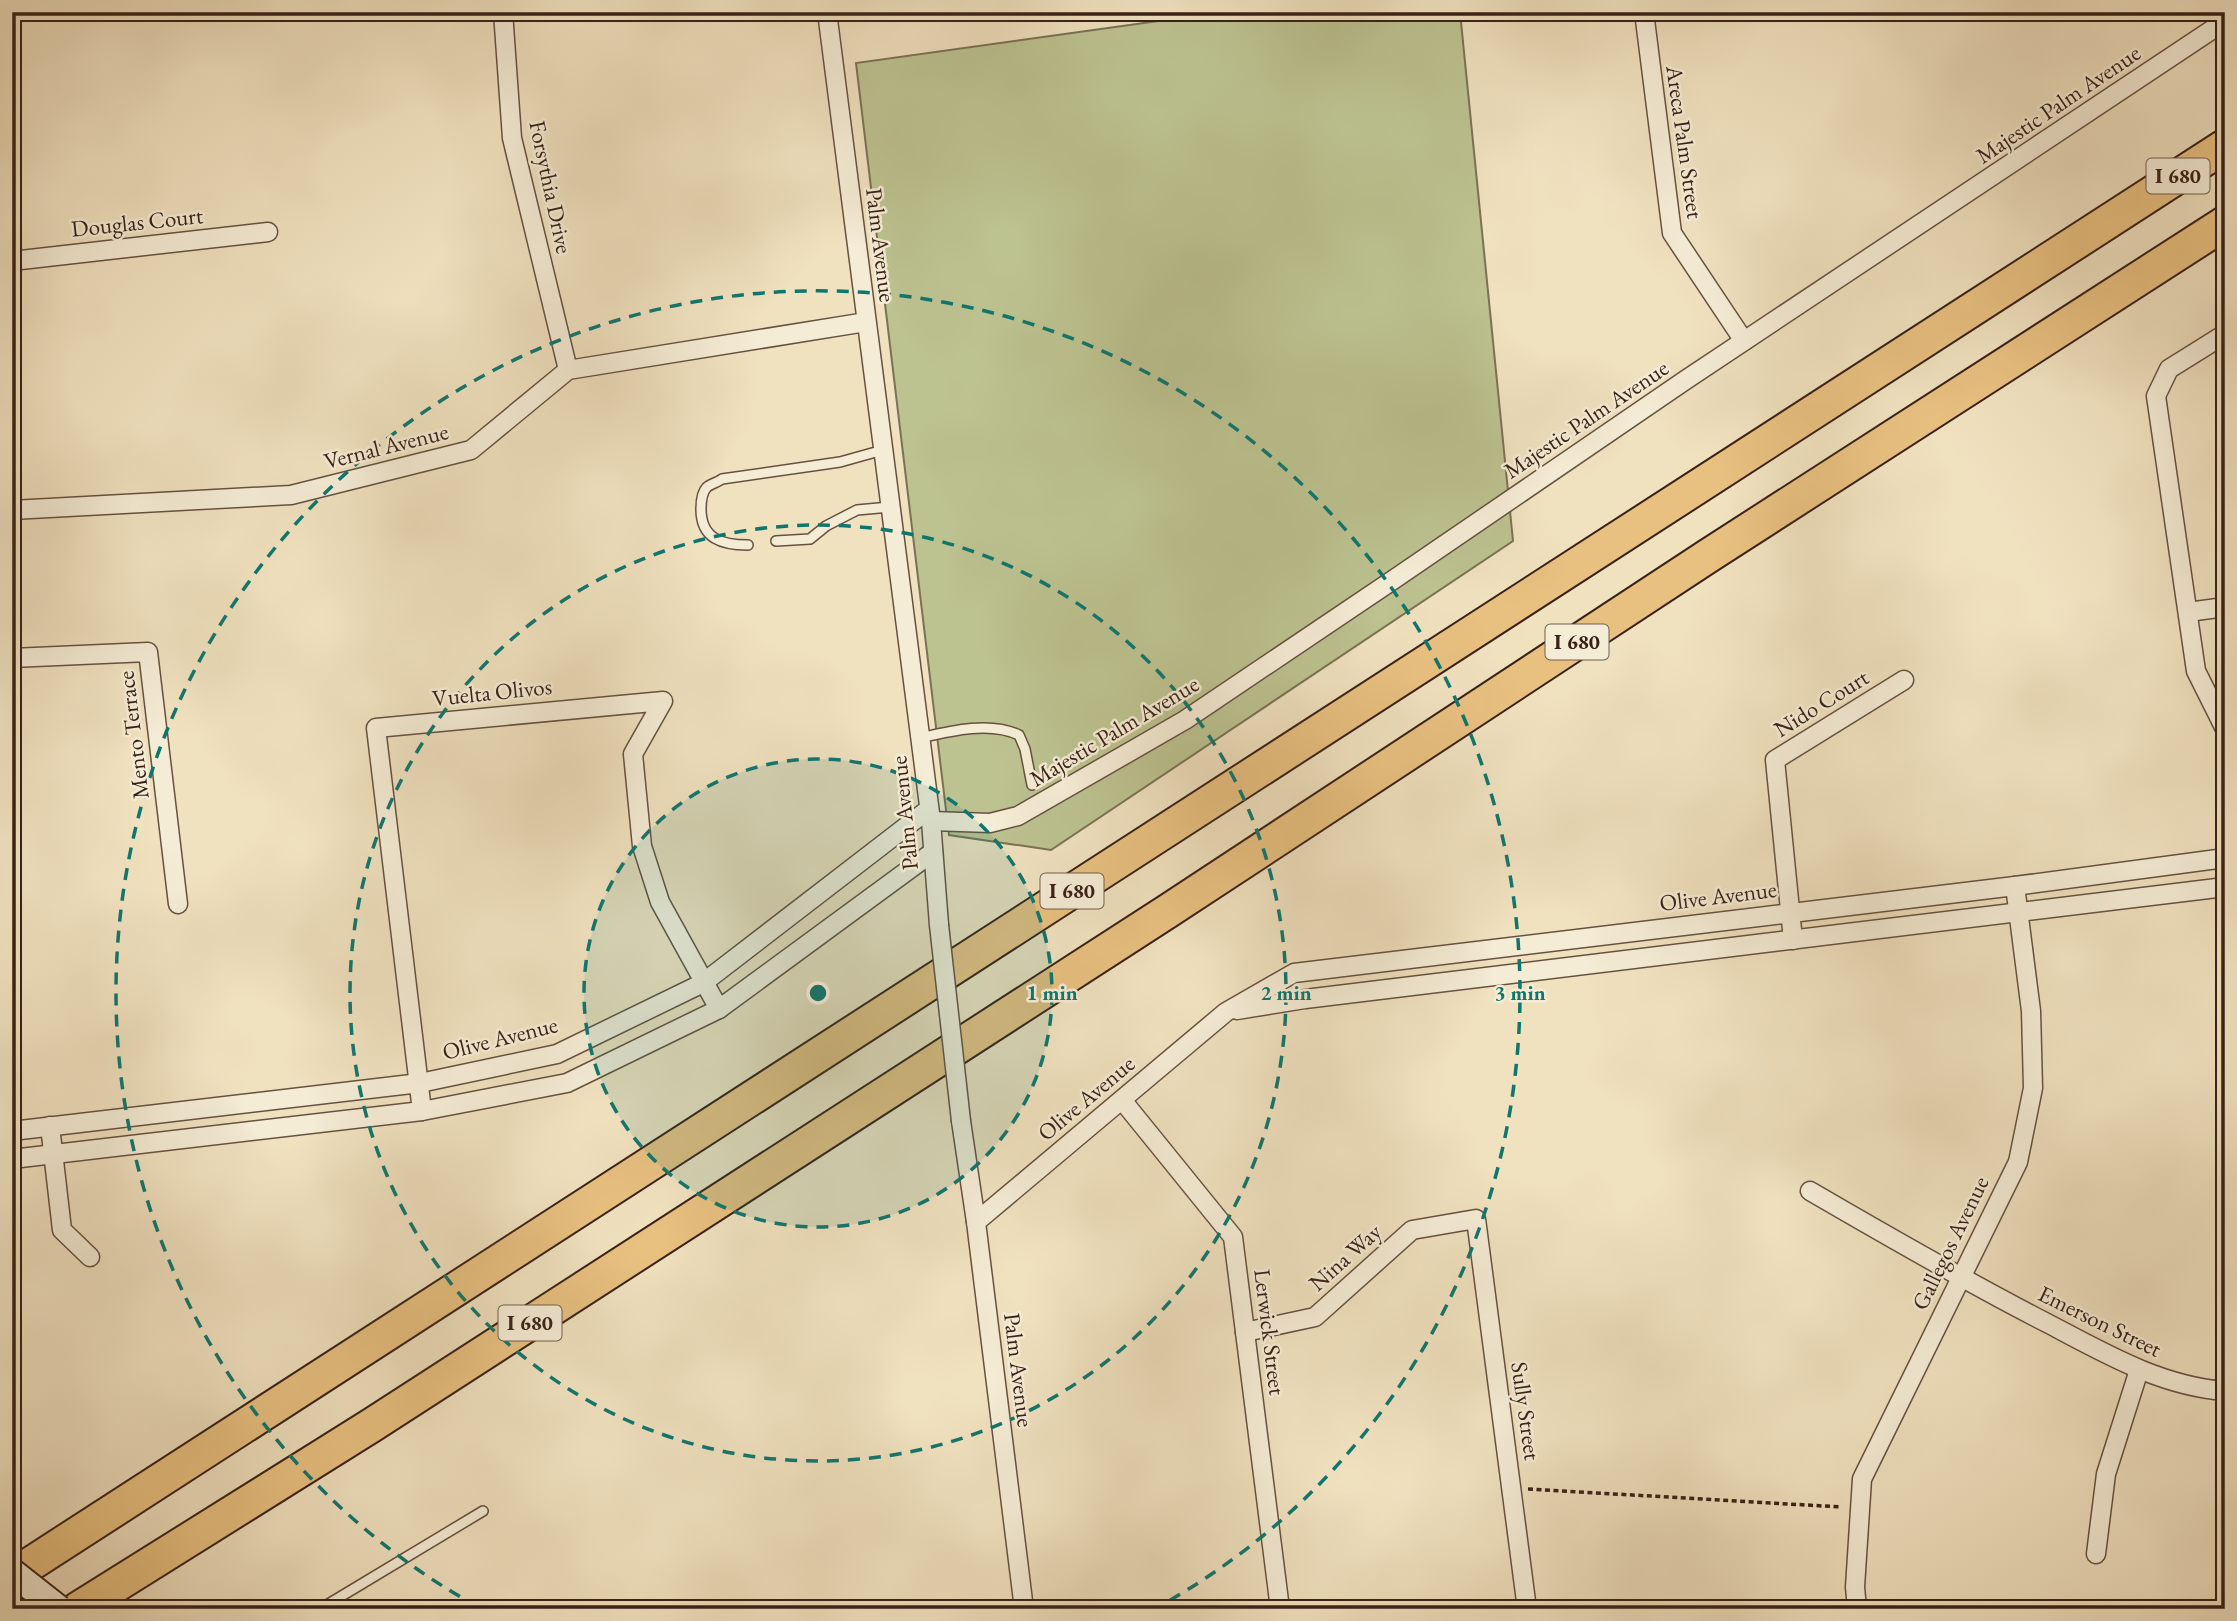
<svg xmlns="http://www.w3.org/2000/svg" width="2237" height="1621" font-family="'EB Garamond',serif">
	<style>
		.green { fill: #bcc290; stroke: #7a7254; stroke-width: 2 }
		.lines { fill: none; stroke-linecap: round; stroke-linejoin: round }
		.service-casing { stroke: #665141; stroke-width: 12 }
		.minor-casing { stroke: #665141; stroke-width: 21 }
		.motorway-casing { stroke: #382117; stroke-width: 37 }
		.path { stroke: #382117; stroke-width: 3.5; stroke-dasharray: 5 3.5; stroke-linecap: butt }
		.service { stroke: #f5ecd5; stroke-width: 9 }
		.minor { stroke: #f5ecd5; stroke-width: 18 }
		.motorway { stroke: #e8c080; stroke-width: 33 }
		.minor-bridge-casing { stroke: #665141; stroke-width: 21; stroke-linecap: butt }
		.secondary-bridge-casing { stroke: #382117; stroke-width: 30; stroke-linecap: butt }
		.minor-bridge { stroke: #f5ecd5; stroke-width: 18 }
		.secondary-bridge { stroke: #f5ecd5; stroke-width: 26 }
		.ring { fill: none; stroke: #0f766e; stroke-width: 3.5; stroke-dasharray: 12 9 }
		.labels { text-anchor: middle; stroke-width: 5; stroke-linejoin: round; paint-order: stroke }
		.shield { fill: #f5ecd5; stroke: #715e50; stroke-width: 2 }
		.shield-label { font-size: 21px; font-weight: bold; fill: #382117 }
		.street-label { font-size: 23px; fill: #382117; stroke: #f5ecd5 }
		.centre { fill: #0f766e; stroke: #f5ecd5; stroke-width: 3.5 }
		.ring-label { font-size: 21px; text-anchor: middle; font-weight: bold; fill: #0f766e; stroke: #f5ecd5; stroke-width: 5; stroke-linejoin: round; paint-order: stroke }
	</style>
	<rect width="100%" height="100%" fill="#f0e1bf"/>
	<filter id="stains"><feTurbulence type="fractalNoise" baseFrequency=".00286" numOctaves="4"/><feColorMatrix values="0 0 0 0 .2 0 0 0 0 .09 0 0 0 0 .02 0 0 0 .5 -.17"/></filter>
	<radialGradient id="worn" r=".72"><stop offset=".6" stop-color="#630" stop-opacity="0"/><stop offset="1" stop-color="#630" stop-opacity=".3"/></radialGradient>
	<!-- green -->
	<polygon class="green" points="1223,12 1460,12 1513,541 1051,850 949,835 856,63"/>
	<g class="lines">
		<defs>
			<g id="service">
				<polyline points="776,541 810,539 826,526 857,510 890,507"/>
				<path d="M748,545C722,545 701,539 701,509C701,502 702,492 707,487C711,484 718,482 722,479L840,462L883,450"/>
				<path d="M920,738C950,731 990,721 1019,735L1025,749L1032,785"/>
				<polyline points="320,1609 483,1511"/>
			</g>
			<g id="minor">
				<polyline points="503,12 512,138 568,370"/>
				<polyline points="827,12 931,821 939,925"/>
				<polyline points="1644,12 1672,233 1744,341"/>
				<polyline points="12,261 268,232"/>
				<polyline points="2225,334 2169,369 2156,396 2196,671 2225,729"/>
				<polyline points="12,510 291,495 471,450 568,370 866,322"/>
				<polyline points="2188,612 2225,607"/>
				<polyline points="12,658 148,652 178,904"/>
				<polyline points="931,821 990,823 1018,816 1185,720 1390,582 1687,379 2225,21"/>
				<polyline points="1793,940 1775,760 1904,680"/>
				<polyline points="1237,1010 1305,999 2225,887"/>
				<polyline points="1122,1100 1233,1237 1280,1609"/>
				<polyline points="422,1111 376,728 663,701 633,754 642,846 660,902 719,1009"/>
				<polyline points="961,1121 976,1222 1024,1609"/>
				<polyline points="50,1126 62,1230 90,1257"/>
				<polyline points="12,1131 420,1083 557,1054 703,983 929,809"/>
				<polyline points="12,1159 422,1111 567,1083 719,1009 933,852"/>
				<path d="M1810,1191C1889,1237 1967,1282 2047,1323C2104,1353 2160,1386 2225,1391"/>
				<polyline points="976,1222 1226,1012 1294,973 2015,886 2225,858"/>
				<polyline points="1245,1332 1315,1317 1412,1230 1476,1219 1527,1609"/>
				<polyline points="2096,1554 2106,1474 2139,1370"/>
				<polyline points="1857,1609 1855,1587 1862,1479 2018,1162 2033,1088 2031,1011 2015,886"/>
			</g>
			<g id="motorway">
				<polyline points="12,1576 2225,146"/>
				<polyline points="78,1609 372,1425 1168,911 1708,556 2225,223"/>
			</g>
		</defs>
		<!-- service casing -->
		<use href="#service" class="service-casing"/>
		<!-- minor casing -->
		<use href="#minor" class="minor-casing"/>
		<!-- motorway casing -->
		<use href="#motorway" class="motorway-casing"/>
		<!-- path -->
		<polyline class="path" points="1528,1489 1841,1507"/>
		<!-- service -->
		<use href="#service" class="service"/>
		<!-- minor -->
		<use href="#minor" class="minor"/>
		<!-- motorway -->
		<use href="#motorway" class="motorway"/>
		<defs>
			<polyline id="minor-bridge" points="939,925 961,1121"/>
			<polyline id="secondary-bridge" points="12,1572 59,1609"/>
		</defs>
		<!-- minor-bridge casing -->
		<use href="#minor-bridge" class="minor-bridge-casing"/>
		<!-- secondary-bridge casing -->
		<use href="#secondary-bridge" class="secondary-bridge-casing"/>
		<!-- minor-bridge -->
		<use href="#minor-bridge" class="minor-bridge"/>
		<!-- secondary-bridge -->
		<use href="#secondary-bridge" class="secondary-bridge"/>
	</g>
	<!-- distance rings -->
	<circle cx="818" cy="993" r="234" fill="#0f766e" fill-opacity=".12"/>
	<g class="ring">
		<circle cx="818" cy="993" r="234"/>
		<circle cx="818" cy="993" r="468"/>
		<path d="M478 1607A702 702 0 1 1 1158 1607"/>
	</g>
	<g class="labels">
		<!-- shield labels -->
		<g class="shield">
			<rect x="2146.5" y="158.5" width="63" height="35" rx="5"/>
			<rect x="1545.5" y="624.5" width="63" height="35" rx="5"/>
			<rect x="1040.5" y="873.5" width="63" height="35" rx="5"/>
			<rect x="498.5" y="1305.5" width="63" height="35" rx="5"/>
		</g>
		<g class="shield-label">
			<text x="2178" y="183">I 680</text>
			<text x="1577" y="649">I 680</text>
			<text x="1072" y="898">I 680</text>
			<text x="530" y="1330">I 680</text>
		</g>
		<!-- street labels -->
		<g class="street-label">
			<text transform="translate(2058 104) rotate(-34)" y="8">Majestic Palm Avenue</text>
			<text transform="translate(1685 142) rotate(82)" y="8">Areca Palm Street</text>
			<text transform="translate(551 187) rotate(78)" y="8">Forsythia Drive</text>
			<text transform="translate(137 222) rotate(-6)" y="8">Douglas Court</text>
			<text transform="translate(881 245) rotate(83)" y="8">Palm Avenue</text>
			<text transform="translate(1586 419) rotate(-34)" y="8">Majestic Palm Avenue</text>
			<text transform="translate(386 446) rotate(-14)" y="8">Vernal Avenue</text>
			<text transform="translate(492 692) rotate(-6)" y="8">Vuelta Olivos</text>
			<text transform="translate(1821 703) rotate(-32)" y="8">Nido Court</text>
			<text transform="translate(1114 731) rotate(-31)" y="8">Majestic Palm Avenue</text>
			<text transform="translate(133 735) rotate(-97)" y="8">Mento Terrace</text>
			<text transform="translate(904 813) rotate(-96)" y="8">Palm Avenue</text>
			<text transform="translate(1718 896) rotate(-7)" y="8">Olive Avenue</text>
			<text transform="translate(500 1038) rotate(-14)" y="8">Olive Avenue</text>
			<text transform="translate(1086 1098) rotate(-40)" y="8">Olive Avenue</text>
			<text transform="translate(1950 1243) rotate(-64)" y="8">Gallegos Avenue</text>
			<text transform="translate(1345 1257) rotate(-42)" y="8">Nina Way</text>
			<text transform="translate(2100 1321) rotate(26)" y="8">Emerson Street</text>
			<text transform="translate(1270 1332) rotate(83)" y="8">Lerwick Street</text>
			<text transform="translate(1019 1370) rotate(83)" y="8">Palm Avenue</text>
			<text transform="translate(1526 1411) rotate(82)" y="8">Sully Street</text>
		</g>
	</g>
	<circle cx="818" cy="993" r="10" class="centre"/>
	<g class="ring-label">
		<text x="1052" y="1000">1 min</text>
		<text x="1286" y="1000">2 min</text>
		<text x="1520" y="1000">3 min</text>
	</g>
	<!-- margin -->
	<rect width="2237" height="1621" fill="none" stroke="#f0e1bf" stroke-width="42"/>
	<rect x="14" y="14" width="2209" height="1593" fill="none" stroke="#382117" stroke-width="3.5"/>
	<rect x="21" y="21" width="2195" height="1579" fill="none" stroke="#382117" stroke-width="2"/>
	<rect width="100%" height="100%" filter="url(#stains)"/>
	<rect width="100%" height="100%" fill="url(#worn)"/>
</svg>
